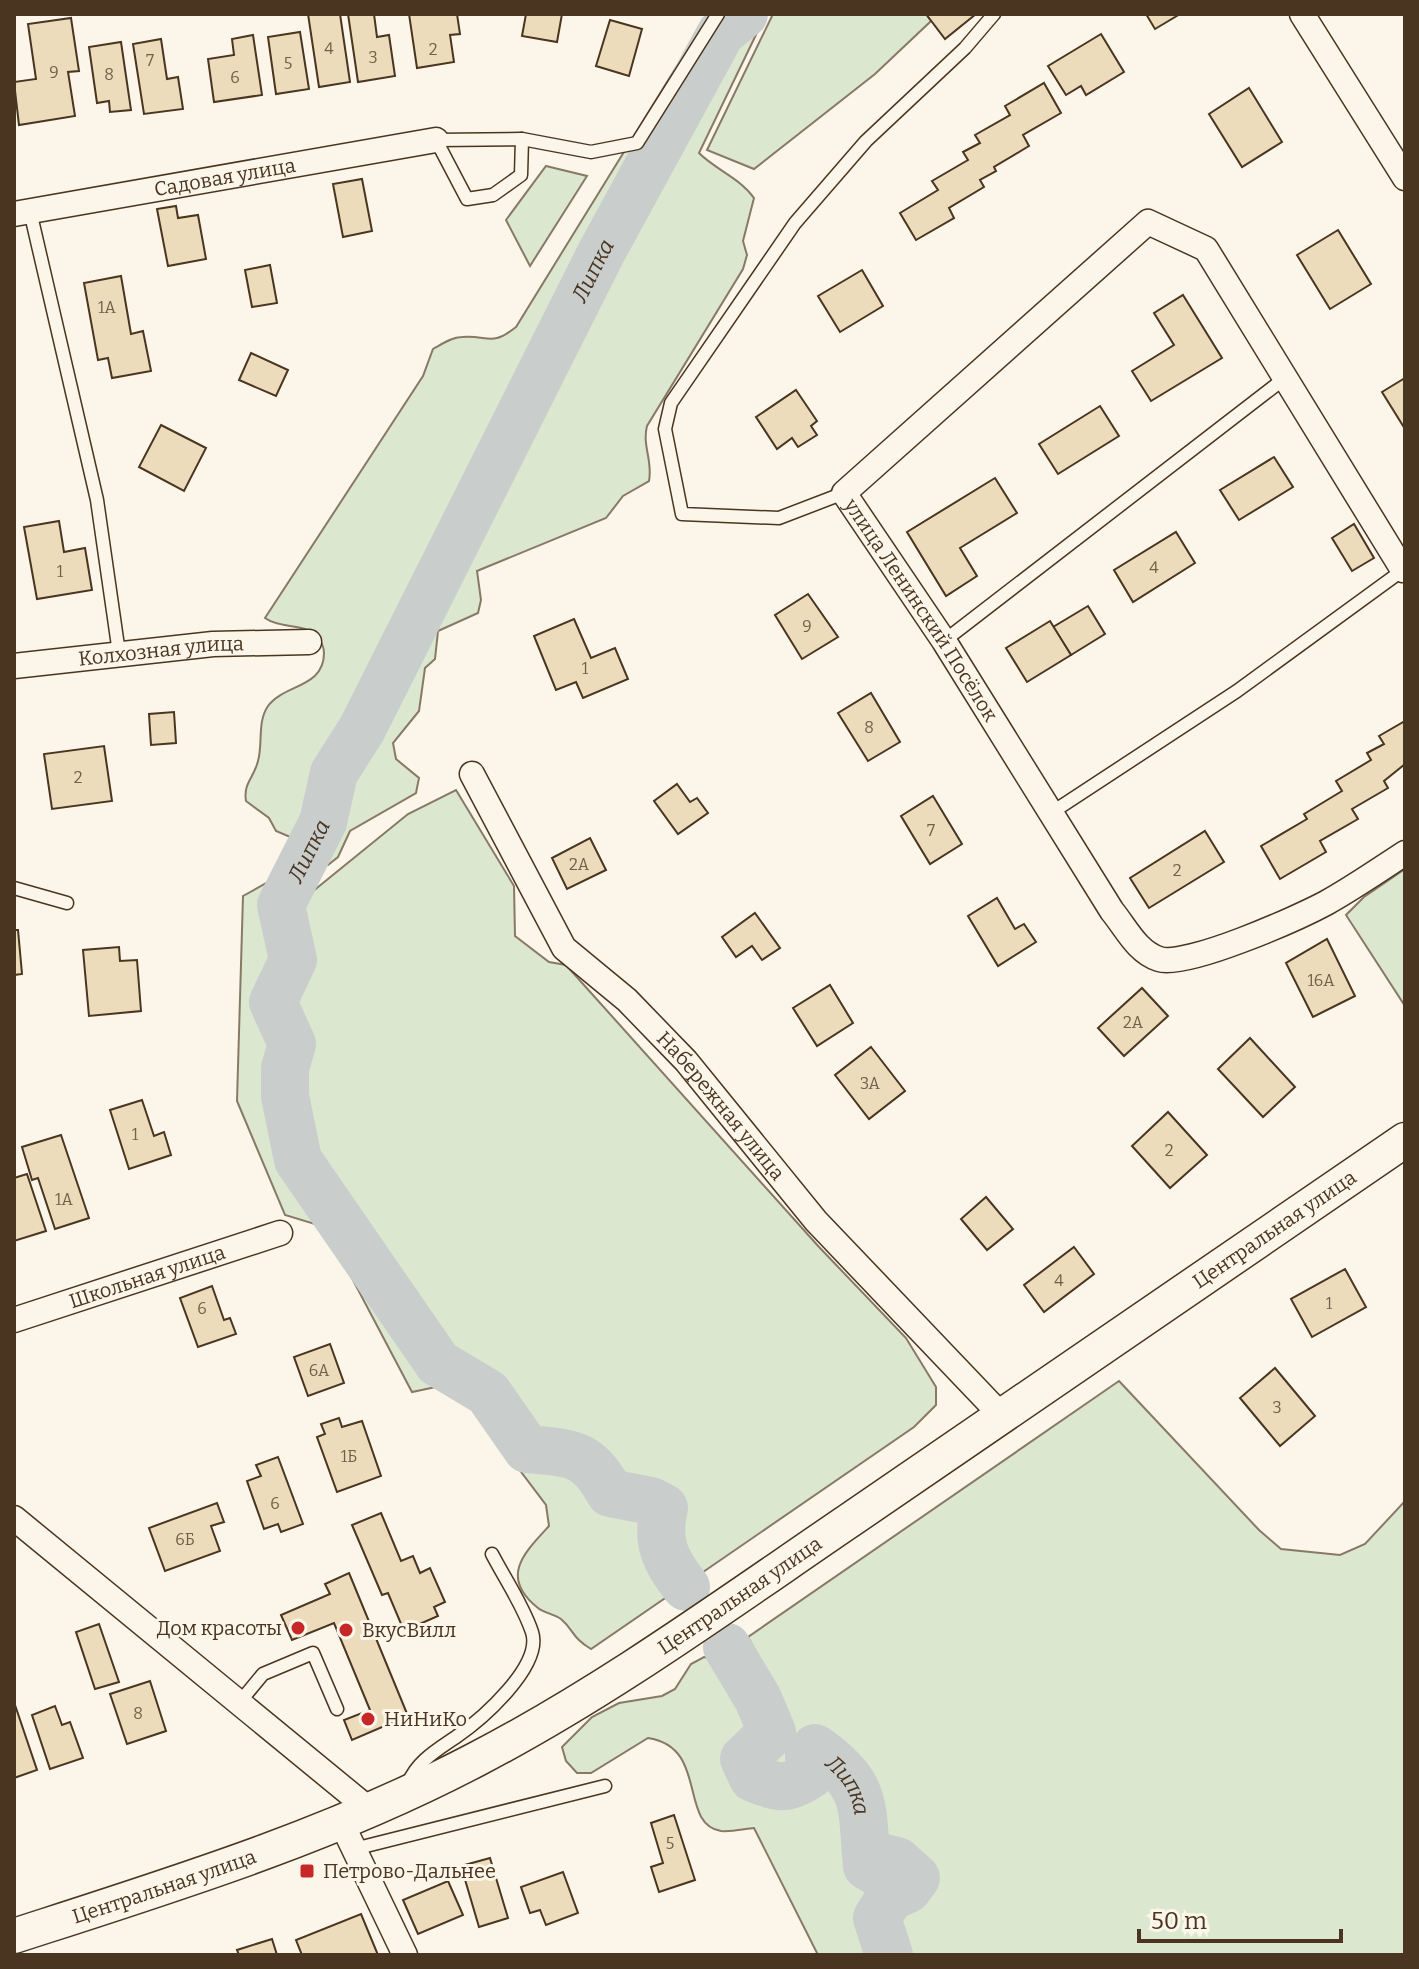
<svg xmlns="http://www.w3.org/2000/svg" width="1419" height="1969" font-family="Bitter,serif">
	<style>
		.green { fill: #dce7d0; stroke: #887966; stroke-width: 2 }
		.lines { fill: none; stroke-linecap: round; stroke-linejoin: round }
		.river { stroke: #c9cecd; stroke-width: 48 }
		.building { fill: #ecdcbc; stroke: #4a3520; stroke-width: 2 }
		.lane-casing { stroke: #4a3520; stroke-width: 15 }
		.street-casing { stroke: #4a3520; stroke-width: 27 }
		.secondary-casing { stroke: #4a3520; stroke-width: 37 }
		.lane { stroke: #fbf6e9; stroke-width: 12 }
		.street { stroke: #fbf6e9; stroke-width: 24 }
		.secondary { stroke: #fbf6e9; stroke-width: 34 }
		.poi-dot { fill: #c62828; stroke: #fbf6e9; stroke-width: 3 }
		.labels { text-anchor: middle; stroke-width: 6; stroke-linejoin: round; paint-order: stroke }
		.number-label { font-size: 16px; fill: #725f47 }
		.street-label { font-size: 20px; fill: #4a3520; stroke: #fbf6e9 }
		.poi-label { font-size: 20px; fill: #4a3520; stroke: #fbf6e9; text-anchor: start }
		.water-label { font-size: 22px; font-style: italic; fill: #4a3520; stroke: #fbf6e9 }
	</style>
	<rect width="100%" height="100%" fill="#fbf6e9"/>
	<!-- green -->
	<g class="green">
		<path d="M709,14H766L699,153C716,170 740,178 754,198L743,241L747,255L743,269L647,426C642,446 653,461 649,481L623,496L606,518L477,571L481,600L478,613L438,631L435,659L425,668L419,711L393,743L396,759L419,778L416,793L350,831L338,857L328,865L314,864L303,856L302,842L276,831L269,818L246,801C243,783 254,778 258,761C263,744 257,722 268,706C284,684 324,688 324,653C324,647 321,641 317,636C304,623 280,629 265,618L423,376L433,349C442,344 452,337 462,337C489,335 491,347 516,327Z"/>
		<polygon points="773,14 926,14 931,21 875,74 754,169 707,150"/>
		<polygon points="546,166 587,176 530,266 506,220"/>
		<path d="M456,790L514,886L515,936L549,962L566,965L819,1247L906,1338L936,1387V1405L914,1427L591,1649C572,1638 574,1630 561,1619C554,1614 544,1613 538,1608C499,1577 524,1553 549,1526L546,1505L454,1383L412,1392L325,1227L285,1215L237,1101L243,896L279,876L307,896L408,814Z"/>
		<polygon points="1405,869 1405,1006 1346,915 1364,897"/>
		<path d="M1119,1381L1259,1530L1281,1549L1340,1555L1365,1544L1405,1501V1955H818L754,1828C744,1829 731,1832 721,1831C678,1824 709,1747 648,1738L591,1773H577L566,1761L562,1747L592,1717L619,1703L662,1696L675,1689L691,1664L704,1657L747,1664L758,1656L748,1637Z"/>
	</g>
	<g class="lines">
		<!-- river -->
		<g class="river">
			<path id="s1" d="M686,1587C665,1561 656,1542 664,1508L651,1501L610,1493C588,1452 572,1453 527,1449L488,1393L438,1363L298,1160L285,1096V1068L292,1044L273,1002L293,960L281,905L323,822L334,773L362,729L601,253L721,33L744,14"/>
			<path id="s2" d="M727,1647L758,1699L772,1732L744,1759L753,1778C779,1788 786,1791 810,1775L809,1755L815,1748C870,1786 861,1807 867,1866L879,1873L885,1858L897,1861L916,1878L908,1889L890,1897L877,1918L889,1955"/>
		</g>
	</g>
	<!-- building -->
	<g class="building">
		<polygon points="308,14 340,14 350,82 319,87"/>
		<polygon points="348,14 374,14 377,37 389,35 395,76 358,82"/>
		<polygon points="409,14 457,14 460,34 450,35 454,62 417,68"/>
		<polygon points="526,14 562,14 557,42 522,36"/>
		<polygon points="926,14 976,14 945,39"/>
		<polygon points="1146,14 1180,14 1155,29"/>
		<polygon points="71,18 79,71 68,72 75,116 19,125 14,82 36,79 28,24"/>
		<polygon points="610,20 642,29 629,76 596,66"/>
		<polygon points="300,32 309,89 276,94 268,37"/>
		<polygon points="1101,34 1124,72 1086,95 1081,86 1066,95 1048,66"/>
		<polygon points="253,35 262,95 214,102 208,59 234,55 232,39"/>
		<polygon points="161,39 167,79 178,77 183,109 144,114 133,44"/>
		<polygon points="121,42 131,110 110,112 109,101 97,103 89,47"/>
		<polygon points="1044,83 1061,113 1023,135 1029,146 994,167 996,171 980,180 984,187 949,208 954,218 916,240 900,213 938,190 932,181 968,160 963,152 980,143 975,135 1010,115 1005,106"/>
		<polygon points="1249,88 1282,142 1242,167 1209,114"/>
		<polygon points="362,179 372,231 343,237 333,184"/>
		<polygon points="176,206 178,218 198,215 206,259 168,266 157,209"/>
		<polygon points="1338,230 1371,284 1330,309 1297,255"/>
		<polygon points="270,265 277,303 252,307 245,270"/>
		<polygon points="862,270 883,306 840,332 818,296"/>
		<polygon points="121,276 131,334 143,331 151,371 112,378 108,358 98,360 84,283"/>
		<polygon points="1183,295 1222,358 1151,401 1132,371 1174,345 1154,313"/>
		<polygon points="251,353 288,370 276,396 239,380"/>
		<polygon points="1405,378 1405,429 1382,392"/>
		<polygon points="796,390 817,421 811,426 817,435 798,447 792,438 777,449 756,417"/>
		<polygon points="1100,406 1119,436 1058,474 1039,444"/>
		<polygon points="161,425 206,448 184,491 139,467"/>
		<polygon points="1274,457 1293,487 1239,520 1220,490"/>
		<polygon points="995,478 1017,513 960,548 977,576 946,596 907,532"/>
		<polygon points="59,521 64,552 85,548 92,590 37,599 24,527"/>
		<polygon points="1354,524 1374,558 1352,571 1332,538"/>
		<polygon points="1176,532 1195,563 1133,602 1114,570"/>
		<polygon points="808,594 838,637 802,659 775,615"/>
		<polygon points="1088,606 1105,634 1071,655 1053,627"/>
		<polygon points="574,619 591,658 615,648 628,679 583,698 576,682 556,690 534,636"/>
		<polygon points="1050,621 1071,655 1027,682 1006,648"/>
		<polygon points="871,693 900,742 868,761 838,713"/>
		<polygon points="174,712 176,743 151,745 149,714"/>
		<polygon points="1405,721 1405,764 1384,781 1388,788 1352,809 1358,819 1320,841 1326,852 1280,879 1261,846 1307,819 1304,814 1342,791 1336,781 1371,760 1367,753 1384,744 1379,736"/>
		<polygon points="104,746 112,801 52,809 44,754"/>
		<polygon points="677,784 690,802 697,798 708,813 678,834 654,801"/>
		<polygon points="933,796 962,844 930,864 901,816"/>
		<polygon points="1205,831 1224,862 1149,908 1130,878"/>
		<polygon points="590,838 606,870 567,889 552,858"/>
		<polygon points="997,898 1015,929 1024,924 1036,942 998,966 968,916"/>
		<polygon points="755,913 780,948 762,960 752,946 736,957 722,937"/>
		<polygon points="14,930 18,930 22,974 14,975"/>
		<polygon points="1327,939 1355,996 1313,1017 1286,963"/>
		<polygon points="119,947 120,961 137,960 141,1011 89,1016 83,950"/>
		<polygon points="830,985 853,1023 817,1046 793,1008"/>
		<polygon points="1142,988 1168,1016 1124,1056 1098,1028"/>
		<polygon points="1250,1038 1295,1087 1263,1117 1218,1069"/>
		<polygon points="871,1047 905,1091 869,1119 835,1075"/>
		<polygon points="142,1100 154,1136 164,1132 171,1155 129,1169 110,1110"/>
		<polygon points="1168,1112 1207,1155 1170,1188 1132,1146"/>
		<polygon points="61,1135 89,1218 55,1229 38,1178 32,1180 22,1147"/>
		<polygon points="27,1174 46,1231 14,1241 14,1178"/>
		<polygon points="986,1197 1013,1229 987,1250 961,1219"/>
		<polygon points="1074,1247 1094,1274 1044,1312 1024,1285"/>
		<polygon points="1345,1269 1366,1307 1312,1337 1291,1299"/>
		<polygon points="212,1286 224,1320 230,1318 236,1334 198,1347 180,1298"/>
		<polygon points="330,1344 344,1383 308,1396 294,1357"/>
		<polygon points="1275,1368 1315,1416 1280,1446 1240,1398"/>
		<polygon points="339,1418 342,1427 362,1421 381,1476 337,1492 317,1437 325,1434 321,1424"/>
		<polygon points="278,1457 303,1524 281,1532 278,1524 264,1529 247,1481 261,1476 256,1465"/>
		<polygon points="217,1503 224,1522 211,1526 220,1551 165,1571 149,1528"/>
		<polygon points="381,1513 401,1561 413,1556 420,1573 430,1568 445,1602 434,1607 438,1616 404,1631 388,1593 382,1595 352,1525"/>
		<polygon points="349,1573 408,1716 352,1740 344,1720 370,1710 334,1623 292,1640 281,1615 330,1594 325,1584"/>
		<polygon points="99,1624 119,1682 95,1689 76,1632"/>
		<polygon points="150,1681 166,1731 127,1744 110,1694"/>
		<polygon points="14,1702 37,1770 14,1778"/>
		<polygon points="55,1706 62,1725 70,1722 83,1758 50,1769 32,1715"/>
		<polygon points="674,1815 695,1880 659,1892 651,1867 663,1863 651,1823"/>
		<polygon points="490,1858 508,1918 479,1927 461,1866"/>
		<polygon points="563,1872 578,1913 546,1925 540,1910 530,1913 521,1887"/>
		<polygon points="448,1881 463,1915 418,1934 403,1900"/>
		<polygon points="361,1914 378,1955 302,1955 296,1940"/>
		<polygon points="272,1939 277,1955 239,1955 237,1950"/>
	</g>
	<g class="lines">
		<defs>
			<g id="lane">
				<polyline points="522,139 591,152 637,143 718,14"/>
				<polygon points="522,139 521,175 493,195 467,199 436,140"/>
				<polyline points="30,211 97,500 119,653"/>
				<polyline points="844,493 779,518 682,514 665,429 671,403 795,223 866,141 965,48 994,14"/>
				<polyline points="944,641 1285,378"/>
				<polyline points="1051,813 1237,691 1403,570"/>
				<polyline points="14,888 67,903"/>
				<polyline points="239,1703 263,1674 313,1653 337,1709"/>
				<path d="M408,1784C416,1762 437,1750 456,1737C482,1719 543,1666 532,1632C523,1605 505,1579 492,1554"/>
				<polyline points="354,1849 605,1786"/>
			</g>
			<g id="street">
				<polyline points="1302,14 1405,178"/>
				<path id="s3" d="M14,214L436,140"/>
				<path id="s4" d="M1403,570L1206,249L1148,222L844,493L944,641L1112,911C1126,928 1137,952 1159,959C1186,968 1298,918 1326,903C1353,888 1379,870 1405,853"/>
				<path id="s5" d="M14,666L213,644L309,642"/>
				<path id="s6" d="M472,774L564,948L627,1000L686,1061L816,1221L1002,1416"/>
				<path id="s7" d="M14,1320L280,1233"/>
				<polyline points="14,1518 371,1811"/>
				<polyline points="342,1824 405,1955"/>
			</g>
			<g id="secondary">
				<path id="s8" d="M14,1936C172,1885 328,1837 475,1760C606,1692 728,1603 850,1520C1035,1393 1220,1266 1405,1140"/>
			</g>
		</defs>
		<!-- lane casing -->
		<use href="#lane" class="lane-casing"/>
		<!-- street casing -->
		<use href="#street" class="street-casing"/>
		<!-- secondary casing -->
		<use href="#secondary" class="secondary-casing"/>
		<!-- lane -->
		<use href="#lane" class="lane"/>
		<!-- street -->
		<use href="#street" class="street"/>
		<!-- secondary -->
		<use href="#secondary" class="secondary"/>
	</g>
	<!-- markers -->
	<g class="poi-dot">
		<circle cx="298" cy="1628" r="8"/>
		<circle cx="346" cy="1630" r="8"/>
		<circle cx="368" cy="1719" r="8"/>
		<rect x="299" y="1863" width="16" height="16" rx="4"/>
	</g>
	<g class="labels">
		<!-- number labels -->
		<g class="number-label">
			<text x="329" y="54">4</text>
			<text x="433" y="55">2</text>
			<text x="373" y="63">3</text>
			<text x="150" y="66">7</text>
			<text x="288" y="69">5</text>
			<text x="54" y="78">9</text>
			<text x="109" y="80">8</text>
			<text x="235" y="83">6</text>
			<text x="107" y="313">1А</text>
			<text x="1154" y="573">4</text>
			<text x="60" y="577">1</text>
			<text x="807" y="632">9</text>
			<text x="585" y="674">1</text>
			<text x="869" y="733">8</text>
			<text x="78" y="783">2</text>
			<text x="931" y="836">7</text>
			<text x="579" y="870">2А</text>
			<text x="1177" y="876">2</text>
			<text x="1321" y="986">16А</text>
			<text x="1133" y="1028">2А</text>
			<text x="870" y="1089">3А</text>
			<text x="135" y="1140">1</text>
			<text x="1169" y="1156">2</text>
			<text x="64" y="1205">1А</text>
			<text x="1059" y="1286">4</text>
			<text x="1329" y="1309">1</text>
			<text x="202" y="1314">6</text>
			<text x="319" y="1376">6А</text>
			<text x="1277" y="1413">3</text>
			<text x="349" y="1462">1Б</text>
			<text x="275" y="1509">6</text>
			<text x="185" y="1545">6Б</text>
			<text x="138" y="1719">8</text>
			<text x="670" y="1849">5</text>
		</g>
		<!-- street labels -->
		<g class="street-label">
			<text dy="7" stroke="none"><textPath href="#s3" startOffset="214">Садовая улица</textPath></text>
			<text dy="7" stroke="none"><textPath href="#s4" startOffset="988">улица Ленинский Посёлок</textPath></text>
			<text dy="7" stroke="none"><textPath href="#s5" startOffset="148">Колхозная улица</textPath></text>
			<text dy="7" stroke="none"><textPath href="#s6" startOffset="420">Набережная улица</textPath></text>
			<text dy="7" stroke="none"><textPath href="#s8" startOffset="1454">Центральная улица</textPath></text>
			<text dy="7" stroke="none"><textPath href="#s7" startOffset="140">Школьная улица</textPath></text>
			<text dy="7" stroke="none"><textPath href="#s8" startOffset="806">Центральная улица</textPath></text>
			<text dy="7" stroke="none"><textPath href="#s8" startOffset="158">Центральная улица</textPath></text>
		</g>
		<!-- poi labels -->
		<g class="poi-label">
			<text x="282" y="1635" text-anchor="end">Дом красоты</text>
			<text x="362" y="1637">ВкусВилл</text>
			<text x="384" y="1726">НиНиКо</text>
			<text x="323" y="1878">Петрово-Дальнее</text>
		</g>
		<!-- water labels -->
		<g class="water-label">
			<text dy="8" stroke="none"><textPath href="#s1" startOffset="1592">Липка</textPath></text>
			<text dy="8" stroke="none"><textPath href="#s1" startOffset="944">Липка</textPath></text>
			<text dy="8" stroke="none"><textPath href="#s2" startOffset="298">Липка</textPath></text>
		</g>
	</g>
	<!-- border -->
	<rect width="1419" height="1969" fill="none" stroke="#4a3520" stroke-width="32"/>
	<!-- scale -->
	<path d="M1139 1929v12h202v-12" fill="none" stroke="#4a3520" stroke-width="4"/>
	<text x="1151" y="1929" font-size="24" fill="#4a3520" stroke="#fbf6e9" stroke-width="6" paint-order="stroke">50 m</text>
</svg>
